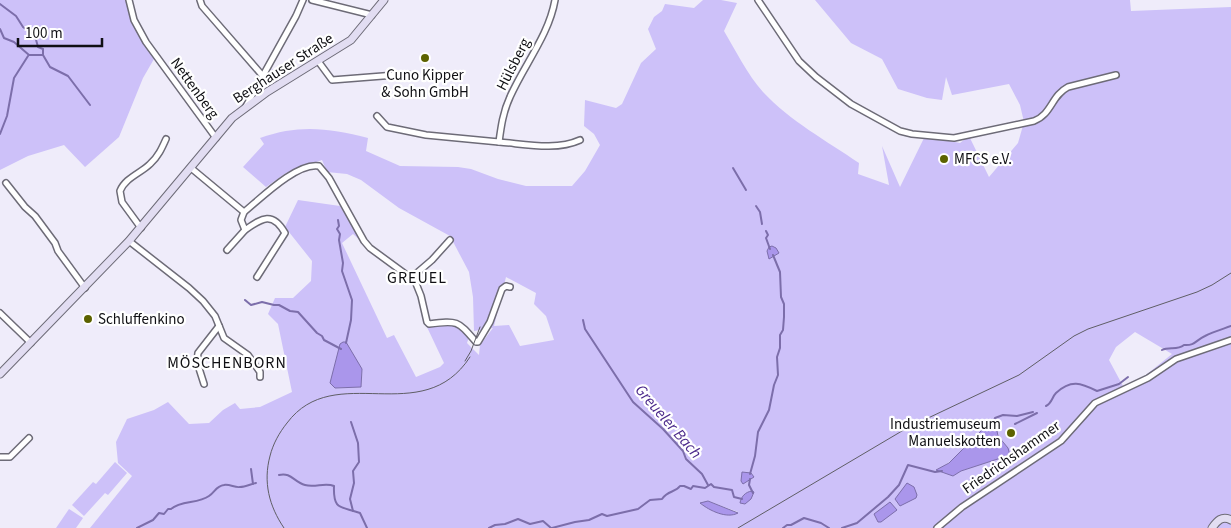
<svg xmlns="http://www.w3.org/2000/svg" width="1231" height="528" font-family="'Source Sans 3',sans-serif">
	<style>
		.green { fill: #cdc1f9; fill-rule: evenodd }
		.water { fill: #aa96eb; stroke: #7c6eaa }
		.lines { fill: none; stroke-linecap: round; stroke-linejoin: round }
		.stream { stroke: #7c6eaa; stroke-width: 2 }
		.street-casing { stroke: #6d6b77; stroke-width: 8 }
		.secondary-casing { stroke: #6d6b77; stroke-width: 9 }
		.street { stroke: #fff; stroke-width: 5 }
		.secondary { stroke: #e2ddf2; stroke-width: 7 }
		.tram { stroke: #5f5e65; stroke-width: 1 }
		.poi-dot { fill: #5c6200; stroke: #fff; stroke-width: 2 }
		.labels { text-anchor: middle; stroke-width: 4.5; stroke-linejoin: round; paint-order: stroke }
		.street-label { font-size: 15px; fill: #101014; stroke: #fff }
		.poi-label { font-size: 15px; fill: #101014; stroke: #fff; text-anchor: start }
		.neighbourhood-label { font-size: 16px; letter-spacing: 1px; fill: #101014; stroke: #fff }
		.water-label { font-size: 16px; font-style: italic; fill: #4b298b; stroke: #fff }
	</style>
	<rect width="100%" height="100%" fill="#efecfa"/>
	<!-- green -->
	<g class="green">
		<polygon points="0,0 126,0 135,28 154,59 143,78 119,137 85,167 64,145 28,156 0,170"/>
		<path d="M703,0H721L737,3L724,31C736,51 747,74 763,92C790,121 827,141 859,163L858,174L889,185L882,146L900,187L925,136L960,143L969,136L989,177L1018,143L1024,122L1020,105L1009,84L952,95L946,77L942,100L927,98L898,89L882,59L851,43L815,0H1130L1131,11L1231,7V528H90L132,476L118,463L116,442L127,419L154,410L168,402L189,424L209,423L223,410L235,403L240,409L260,407L292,392L278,324L268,314L275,298H293L311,281L312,261L285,227L298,200L340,206L362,242L353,234L342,243L387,338L394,335L416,377L440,367L444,363L426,325C446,323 454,322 469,337L467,343L479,355L480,345L493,328L474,331L473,297L469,272L450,236L399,208L361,180L347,174L327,172L322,160L286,173L266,187L243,167L264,144L260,138C299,124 329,128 368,138L366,151L400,166L458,167L471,169L498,179L526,186H572L585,171L600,145L594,134L584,126L585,100L616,108L622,104L641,63L656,49L648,29L654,17L662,11L665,4L694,8ZM506,277L536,293L534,304L546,316L554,340L520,346L509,325L494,326ZM1135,332L1172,354L1141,379L1123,386L1109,360L1116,347ZM362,372L361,387L335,388ZM990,421H994L998,436L1008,448L995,460L961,471L953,476L937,470C957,459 974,439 990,421ZM708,501L738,512C726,518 711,511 701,504Z"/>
		<polygon points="272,69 278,72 281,78 260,91"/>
		<polygon points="115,462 127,473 108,495 105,493 84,516 72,505 93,482 96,484"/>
		<polygon points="69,509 83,518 76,528 56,528"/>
	</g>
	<!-- water -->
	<g class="water">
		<polygon points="772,246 776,248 779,253 769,259 767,251 769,247"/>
		<polygon points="343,342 346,342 362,369 361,387 335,388 330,383 340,344"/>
		<polygon points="992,420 995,421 998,436 1008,448 1010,455 961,471 953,476 936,470 949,463"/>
		<polygon points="742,472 751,473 754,477 743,484 741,481"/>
		<polygon points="907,483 914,487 917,495 916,498 900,506 895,499"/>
		<path d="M752,491L754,492L751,499L745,504L740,503C741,497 745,492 752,491Z"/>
		<path d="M708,501L738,513C727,519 710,511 700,503Z"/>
		<polygon points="890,502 897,510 881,522 878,522 874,514"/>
	</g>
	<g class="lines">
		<!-- stream -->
		<g class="stream">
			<polyline points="0,4 16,16 23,27 35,36 38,47 43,49 43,55"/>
			<polyline points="0,29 4,38 14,42 29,55 43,55 50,67 68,76 90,105"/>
			<polyline points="0,134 7,116 14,78 28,56"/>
			<polyline points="733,168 746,190"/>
			<polyline points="756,206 760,212 762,224"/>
			<polyline points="338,220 339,226 337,229 340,234 339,240 343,263 342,271 352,300 351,320 346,343"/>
			<polyline points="766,231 768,235 766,238 770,249"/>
			<polyline points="245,300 251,305 262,302 274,305 279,305 290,311 298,312 317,333 322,336 324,340 341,349"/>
			<polyline points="583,320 585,329 633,402 663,429 683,451 686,459 702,474 708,485"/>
			<path d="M1162,350C1169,346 1177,351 1184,345C1195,346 1196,340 1205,336C1213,332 1223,329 1231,326"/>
			<path d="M1046,406C1052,403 1052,397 1056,393C1071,379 1081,383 1097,391L1119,384L1128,377"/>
			<polyline points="994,420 995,418 1003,415 1017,416 1033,412"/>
			<polyline points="351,422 358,443 359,462 353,471 354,483 350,499 353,511"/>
			<polyline points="1015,424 1037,413"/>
			<polyline points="251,469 253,484"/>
			<polyline points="750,474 755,456 758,432 769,410 774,385 778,375 777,357 780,348 780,335 783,330 784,317 784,304 781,297 780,272 773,255"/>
			<path d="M279,475C291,472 294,482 305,485C315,488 325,482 334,486C333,511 341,506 360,513L367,528"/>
			<polyline points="750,479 749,485 753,493"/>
			<path d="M137,528L153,520L159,513L164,514L168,509H171C181,500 198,504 209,496C215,492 216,486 224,485C230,484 235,488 240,487C245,487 251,484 256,483"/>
			<polyline points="489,528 495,525 505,524 518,519 530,524 543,521 551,528"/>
			<path d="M552,528L575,522L589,520L602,514L607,516L638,509L650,500L662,499C668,490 675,493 680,486H684L691,489L693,486L705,488L711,484L714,487L732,490L734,497L742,499"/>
			<polyline points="783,528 787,525 791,525 804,518 821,523 829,528"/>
			<polyline points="842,528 857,523 888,497 899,485 908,465 935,472 942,471"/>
		</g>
		<defs>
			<g id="street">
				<polyline points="129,0 134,20 146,42 216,138"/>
				<polyline points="200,0 202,6 262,75"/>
				<polyline points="312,0 372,15"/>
				<path d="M758,0L799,61L816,77L851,104L900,131L912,134L954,138L1034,121C1052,114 1051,96 1068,87L1116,75"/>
				<polyline points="318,61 332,80 408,74"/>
				<polyline points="245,108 296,16 303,0"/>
				<path d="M377,116L387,127L426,135L499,142C501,127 503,112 510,97C524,65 549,35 555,0"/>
				<path d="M499,142C525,144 556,151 580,140"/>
				<path d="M191,168L244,212C260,199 297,162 319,166L329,178L364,241L370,248L415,281L421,296L427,322L429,324C458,320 458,321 476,342H478L490,322L502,289L506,286L510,287"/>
				<polyline points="6,183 25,207 35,216 55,243 58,251 85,288"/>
				<path d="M141,228L122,202L120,191C125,178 141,173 150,164C158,157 162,148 166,139"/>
				<path d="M245,230C261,219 272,210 285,233L257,277"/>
				<polyline points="129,241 189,288 203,301 215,316 224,338 248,355 260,372 260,377"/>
				<polyline points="227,250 245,230 241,220 244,212"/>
				<polyline points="411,278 432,260 450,240"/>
				<polyline points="0,313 31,343"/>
				<polyline points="204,384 197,362 198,353 219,326"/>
				<polyline points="0,457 10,457 29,438"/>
				<polyline points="937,528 962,507 1061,441 1095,403 1148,378 1176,359 1231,340"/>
			</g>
			<g id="secondary">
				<polyline points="0,374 129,241 232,118 267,92 351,40 384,0"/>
				<path d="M1212,528C1217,521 1222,515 1231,520"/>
			</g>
		</defs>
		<!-- street casing -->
		<use href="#street" class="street-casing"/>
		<!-- secondary casing -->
		<use href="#secondary" class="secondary-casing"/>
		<!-- street -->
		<use href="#street" class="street"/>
		<!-- secondary -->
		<use href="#secondary" class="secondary"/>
		<!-- tram -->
		<g class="tram">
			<polyline points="465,361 471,351 480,327"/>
			<path d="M284,528C269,506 263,482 270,456C273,444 279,433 287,423C335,359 422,431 470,357"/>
			<polyline points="738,528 907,428 1019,375 1074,336 1088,329 1197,292 1212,285 1231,273"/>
		</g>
	</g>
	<!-- markers -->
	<g class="poi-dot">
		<circle cx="425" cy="58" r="5"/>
		<circle cx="944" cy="159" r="5"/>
		<circle cx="88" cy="319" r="5"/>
		<circle cx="1011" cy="433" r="5"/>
	</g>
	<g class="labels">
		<!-- street labels -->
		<g class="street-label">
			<text transform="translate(513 64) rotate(-63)" y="5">Hülsberg</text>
			<text transform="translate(283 68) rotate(-33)" y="5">Berghauser Straße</text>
			<text transform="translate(195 88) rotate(54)" y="5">Nettenberg</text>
			<text transform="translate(1011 457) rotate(-35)" y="5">Friedrichshammer</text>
		</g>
		<!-- poi labels -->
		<g class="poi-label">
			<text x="425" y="80" text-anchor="middle">Cuno Kipper<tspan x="425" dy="17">&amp; Sohn GmbH</tspan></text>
			<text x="954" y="164">MFCS e.V.</text>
			<text x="98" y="324">Schluffenkino</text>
			<text x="1001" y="429" text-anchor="end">Industriemuseum<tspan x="1001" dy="17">Manuelskotten</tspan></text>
		</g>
		<!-- neighbourhood labels -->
		<g class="neighbourhood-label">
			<text x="417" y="283">GREUEL</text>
			<text x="227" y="368">MÖSCHENBORN</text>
		</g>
		<!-- water labels -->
		<g class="water-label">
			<text transform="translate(669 421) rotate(49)" y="6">Greueler Bach</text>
		</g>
	</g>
	<!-- scale -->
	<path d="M18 38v8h84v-8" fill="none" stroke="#101014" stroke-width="2.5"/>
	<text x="25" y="38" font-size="15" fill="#101014" stroke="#ffffff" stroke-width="4" paint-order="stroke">100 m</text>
</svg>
